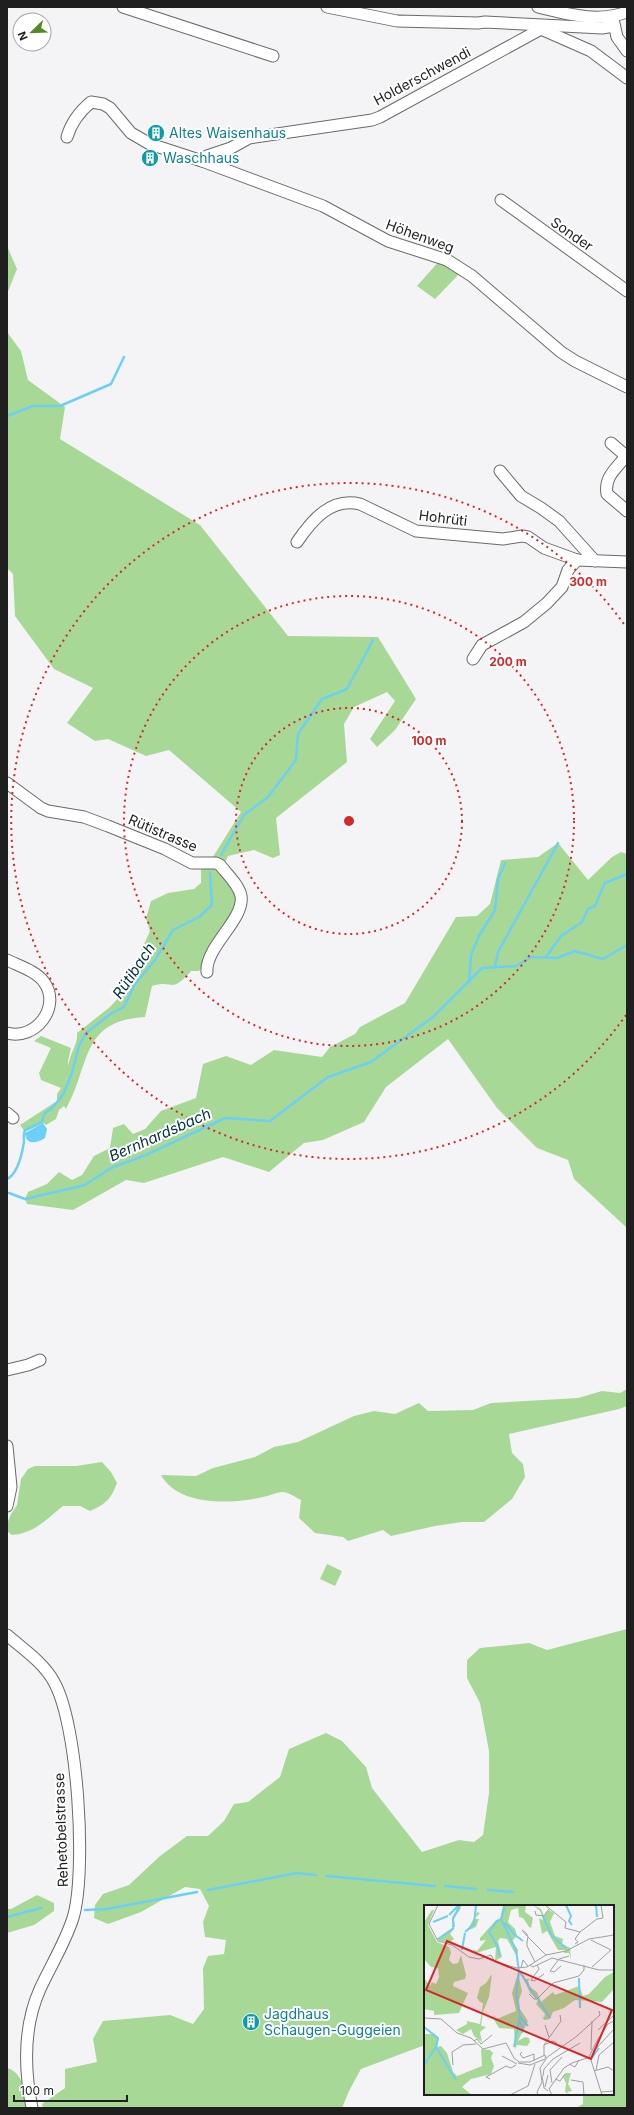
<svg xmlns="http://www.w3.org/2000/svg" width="634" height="2115" font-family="Inter,sans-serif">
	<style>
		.green { fill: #a8d896 }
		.water { fill: #6cd0f4 }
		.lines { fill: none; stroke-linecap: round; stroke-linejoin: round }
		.stream { stroke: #6cd0f4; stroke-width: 2.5 }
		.minor-casing { stroke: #6a6a6c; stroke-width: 13 }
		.minor { stroke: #fff; stroke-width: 11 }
		.ring { fill: none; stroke: #d62828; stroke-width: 2; stroke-dasharray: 2 4 }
		.labels { text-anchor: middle; stroke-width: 4; stroke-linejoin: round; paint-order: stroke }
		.street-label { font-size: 14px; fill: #1f1f20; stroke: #fff }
		.culture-label { font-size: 14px; fill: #0d838f; stroke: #fff; text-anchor: start }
		.water-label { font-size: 15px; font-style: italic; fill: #002f3d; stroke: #fff }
		.inset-river { fill: none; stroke: #6cd0f4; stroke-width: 2 }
		.inset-road { fill: none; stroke: #9f9fa1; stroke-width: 1 }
		.view { fill: #d62828; fill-opacity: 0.15; stroke: #d62828; stroke-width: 2 }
		.inset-edge { fill: none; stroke: #1f1f20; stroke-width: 2 }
		.centre { fill: #d62828; stroke: #fff; stroke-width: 2 }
		.ring-label { font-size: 12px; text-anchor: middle; font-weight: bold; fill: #d62828; stroke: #fff; stroke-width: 4; stroke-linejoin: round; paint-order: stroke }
	</style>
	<rect width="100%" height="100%" fill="#f4f4f7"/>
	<!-- green -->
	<g class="green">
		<polygon points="7,246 17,269 7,294"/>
		<polygon points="441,259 462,271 435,299 417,286"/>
		<polygon points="7,332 21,351 28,380 65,407 60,439 200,525 288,636 378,637 416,699 395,730 377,747 370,739 395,701 387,692 354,707 344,724 347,762 276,818 280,855 273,858 254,850 228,856 224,865 211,860 241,812 169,750 146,756 108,739 95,741 67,723 93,688 54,669 15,616 13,574 7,568"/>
		<polygon points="558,843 588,880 612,857 621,852 627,854 627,1228 574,1179 568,1160 537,1148 497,1108 448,1039 386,1087 364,1122 323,1140 304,1143 269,1172 223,1157 144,1183 126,1180 73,1210 27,1204 25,1199 28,1192 47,1184 59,1172 72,1180 82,1175 94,1156 110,1148 113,1128 124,1124 133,1134 145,1129 161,1111 196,1098 203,1064 226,1056 251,1065 274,1050 322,1057 330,1047 355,1034 360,1027 405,1003 456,917 477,916 490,904 501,860 538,857"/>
		<path d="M214,866L235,888L238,904L204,965L199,971H191C170,995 175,979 152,986L145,1017C80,1021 91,1064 66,1109L64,1106L59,1110L56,1119L46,1125L43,1123L25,1132L20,1125L57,1101V1094L61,1088L41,1080L39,1073L51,1048L34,1041L41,1036L71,1048L68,1061L69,1073L64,1083C71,1071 67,1073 69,1062C71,1051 78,1044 77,1033L110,1007L122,994L150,931L146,919L151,901L168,893L194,889L201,883V867Z"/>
		<path d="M627,1389V1406L619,1409L509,1434L512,1453L523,1464L525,1477L512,1499L484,1522H462L435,1526L391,1536L383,1530L348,1541L343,1537L315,1533L299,1518L301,1500C295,1497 287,1491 281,1492C275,1493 269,1496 263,1497C232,1504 179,1507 161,1475L196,1476L213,1468L255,1457L274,1447L298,1442L354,1416L374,1411L395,1414L419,1403L428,1411L473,1410L491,1403L578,1398L602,1391L620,1393Z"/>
		<path d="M102,1462L111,1472L117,1483C111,1499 106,1504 90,1511L80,1506H63C47,1519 33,1534 12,1535L8,1532L7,1524L11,1514L17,1505L21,1479L28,1469L35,1466H76Z"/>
		<polygon points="327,1564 342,1571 335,1586 320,1579"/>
		<polygon points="627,1629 627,2108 576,2108 583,2104 583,2094 613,2094 613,1906 425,1906 425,2045 361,2069 349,2091 342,2108 43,2108 42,2104 65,2088 65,2069 97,2062 93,2039 103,2021 170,2015 193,2024 204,2009 203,1968 208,1956 224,1954 226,1940 205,1937 203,1922 209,1906 200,1889 185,1887 141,1912 108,1924 94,1918 95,1905 103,1894 129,1885 160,1856 187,1836 208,1836 224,1821 234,1804 248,1802 280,1777 289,1749 326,1733 342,1741 366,1767 372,1788 422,1852 459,1840 474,1842 483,1835 489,1793 489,1751 480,1703 467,1678 467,1660 480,1648 529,1643 547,1650"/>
		<polygon points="37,1895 54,1903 54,1911 34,1925 7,1933 7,1909 11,1909"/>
		<path d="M7,2068C24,2073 25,2093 27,2108H7Z"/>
	</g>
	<!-- water -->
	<path class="water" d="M43,1123L47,1129L45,1138C37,1143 26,1146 25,1133Z"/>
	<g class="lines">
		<!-- stream -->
		<g class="stream">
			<polyline points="7,416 33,406 60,406 111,384 124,357"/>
			<polyline points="221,855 244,815 268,797 296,760 298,734 322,699 347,689 373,640"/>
			<polyline points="546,957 561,936 582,922 588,909 595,906 605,883 627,874"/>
			<polyline points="495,967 498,952 558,843"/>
			<polyline points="469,982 471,955 479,936 495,910 498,879 505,863"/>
			<path d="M7,1179C18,1174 22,1154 24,1142C24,1138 23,1134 25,1130L42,1122L44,1114L52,1108L63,1095L72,1073L79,1046L86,1033L112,1013L124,1007L135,984L155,960L173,930L199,917L212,905L210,873"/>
			<polyline points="9,1193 25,1199 85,1185 111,1168 146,1155 225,1118 270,1121 328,1077 371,1062 433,1017 482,968 516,966 532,957 557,958 575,951 603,959 627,945"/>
			<polyline points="327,1876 435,1886"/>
			<polyline points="445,1886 476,1889"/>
			<polyline points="208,1890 297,1873 316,1875"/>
			<polyline points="488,1890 513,1892"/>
			<polyline points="85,1910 107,1909 197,1892"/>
			<polyline points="7,1917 41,1908"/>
		</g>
		<defs>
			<g id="minor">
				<polyline points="123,7 273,56"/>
				<polyline points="327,7 397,21 478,23 485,22 602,28 614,26"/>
				<path d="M538,7C568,14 597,23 627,12"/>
				<polyline points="613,19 617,37 627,51"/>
				<polyline points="541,29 591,51 627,78"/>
				<path d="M67,137C71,123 79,112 91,102L103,104L110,108L131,133L150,144L202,161L323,206L388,241L447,260L472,276L561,352L575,361L627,387"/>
				<polyline points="202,161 207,156 231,148 249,138 372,120 380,117 541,29"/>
				<polyline points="501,200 627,291"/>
				<path d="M611,443L626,456C616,469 604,477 607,494L627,511"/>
				<polyline points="500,471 521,496 541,508 559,521 595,561"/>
				<path d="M297,542C312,520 331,497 360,504L416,531L503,539L522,536L528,537L544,548L577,560L627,562"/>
				<polyline points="473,659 482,645 524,622 547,603 562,587 568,570 577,560"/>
				<path d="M7,783L41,808L48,811L84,817L108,826L165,849L192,863H216L220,865C227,874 239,885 241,896C245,919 205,947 207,972"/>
				<path d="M7,960C19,966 36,971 44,982C62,1007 35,1041 7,1033"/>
				<polyline points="7,1113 13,1118"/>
				<polyline points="7,1370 28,1365 40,1360"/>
				<polyline points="7,1446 11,1487 7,1506"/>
				<path d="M7,1635C23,1649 44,1663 54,1682C78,1724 87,1872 73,1918C65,1943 51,1965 40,1989C23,2027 24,2068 32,2108"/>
			</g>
		</defs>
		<!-- minor casing -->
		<use href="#minor" class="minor-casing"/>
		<!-- minor -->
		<use href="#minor" class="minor"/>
	</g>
	<!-- distance rings -->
	<g class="ring">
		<circle cx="349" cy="821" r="113"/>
		<circle cx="349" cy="821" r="225"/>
		<path d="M626 1015A338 338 0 1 1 626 627"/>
	</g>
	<!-- icons -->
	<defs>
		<symbol id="building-disc" viewBox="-11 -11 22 22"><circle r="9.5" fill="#0f9aa8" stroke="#fff"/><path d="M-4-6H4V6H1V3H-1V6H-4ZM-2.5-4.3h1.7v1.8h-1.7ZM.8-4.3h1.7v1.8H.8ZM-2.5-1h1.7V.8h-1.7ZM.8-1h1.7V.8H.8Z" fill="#fff"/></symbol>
	</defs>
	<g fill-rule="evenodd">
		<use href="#building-disc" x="146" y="123" width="20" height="20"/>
		<use href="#building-disc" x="140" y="148" width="20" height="20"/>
		<use href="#building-disc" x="241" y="2012" width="20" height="20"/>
	</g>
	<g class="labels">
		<!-- street labels -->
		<g class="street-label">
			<text transform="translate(422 76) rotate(-28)" y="5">Holderschwendi</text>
			<text transform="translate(572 234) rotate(35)" y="5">Sonder</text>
			<text transform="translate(420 236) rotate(20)" y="5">Höhenweg</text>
			<text transform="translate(443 518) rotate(7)" y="5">Hohrüti</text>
			<text transform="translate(163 833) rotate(23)" y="5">Rütistrasse</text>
			<text transform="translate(61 1830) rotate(-92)" y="5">Rehetobelstrasse</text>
		</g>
		<!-- culture labels -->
		<g class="culture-label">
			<text x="169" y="138">Altes Waisenhaus</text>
			<text x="163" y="163">Waschhaus</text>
			<text x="264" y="2019">Jagdhaus<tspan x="264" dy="16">Schaugen-Guggeien</tspan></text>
		</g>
		<!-- water labels -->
		<g class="water-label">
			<text transform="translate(134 971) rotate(-56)" y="5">Rütibach</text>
			<text transform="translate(160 1135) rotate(-24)" y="5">Bernhardsbach</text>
		</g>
	</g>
	<!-- overview -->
	<g transform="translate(424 1905)">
		<rect width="190" height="190" fill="#f4f4f7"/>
		<path d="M35,0H37L36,5L29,14L30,24L26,29L30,34L25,38L16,36L13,34L28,23V13ZM79,0H102L101,7L109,13L107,23L105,22L99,13L95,12L94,3L87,5L84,17L91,24L93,31L88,36L94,45L93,52L83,34L76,33L74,36L78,52L71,56L72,42L52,48L49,44L53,46L62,35L56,36V33L72,15H76ZM109,0L117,4L120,11L125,5L130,8L126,17L131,31L139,34L138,39L146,43L147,55L145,48H140L141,45H134L123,26L118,29L115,13L120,16L116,6ZM8,5H10L4,20L13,37L25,42L27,47L25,55L29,59L34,58L37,50L42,70L41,74L30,77L29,81L44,88L35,108L10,110V106L0,104V73L6,81L8,77L12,79L15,72L14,63L7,62L0,54V17ZM53,7L56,8L50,14H55L52,22L43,26ZM190,67V84L178,97L151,95L140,103L129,107L126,114L120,115L117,110L120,113L121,109L112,99L114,95L106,88L99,72L100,70L101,74H106L104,76L106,82L113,87L117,97L129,87L131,90L155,81L159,91L165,89L181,72ZM94,68L98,86L95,95L96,104L104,116L94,136L101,132L105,133L106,137L103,141L93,140L91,144L90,124L75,123L70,115L92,106L88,88ZM68,69L65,92L59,107L57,121L62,122L56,127L58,137L50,131L47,124L39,129L32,125L43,119V116L56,119L59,98L56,97L53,93L56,82L62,78ZM5,125L15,133L13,142L17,141L23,148L29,167L33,171L58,161L57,144L66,145L69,148L67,153L70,161L67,169L47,174L38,182L48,190H0V129H7ZM142,168H147L144,179L148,186L143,187L146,190L141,187L142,178L139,172Z" fill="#a8d896"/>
		<path class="inset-river" d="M81,0L77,14L92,45L95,66M142,0L147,11L145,16L148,20M172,0L173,12M25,10L34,1M119,12L128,31L142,43M9,17L24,11M81,18L91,30L99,36M30,22L29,14L36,0M41,27L50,19L52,0M14,34L30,23M38,45L41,28M75,51L74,42L65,27L73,16L77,14M96,67L112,93M155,73L156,103M114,94L126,113M96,112L104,121M95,116L99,123L98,128M0,122L14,133L12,142L32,175M90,142L96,111L92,89L95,67M167,154L175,143M0,160L12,142"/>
		<path class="inset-road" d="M14,0L5,19L14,36L28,40L45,52L55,54L67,50L71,57L93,63L103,62L122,50L142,46L165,34L190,30M121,0L142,17L141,23L156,27M111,6L112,10L120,11L125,4M103,31L98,25L103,29V30L104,32L103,37V41L111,57M104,32L122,50M167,35L187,45L168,62M151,39L154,37L151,34L156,27L173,14L179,13L177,0M106,60L109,62L128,53L175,65H190M113,60L115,64L107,75L110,76L120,69M137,61L130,67L126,66L135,54L145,51M97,63L99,55L104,61M105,89L110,94H113L129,78L155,71L160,65V60M0,113L17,114L33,128L47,133L59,144L82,138L90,153L95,157H106L121,150L122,154L116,163L118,177L113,187L114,190M121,120L125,132M174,125L190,110M50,136L53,134L57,139L68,130M120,140L137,116L136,110M167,145L168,116M170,146L190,124M98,147L96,149L99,153L110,149V156M120,150V140L129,136L133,138M78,151L93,159M165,152L174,134L184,119L190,116M166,152L178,190M122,153L153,131L176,110L175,106M94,158L106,160L121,154M145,159L151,162L155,155M29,160L28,147L39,140L52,139M172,165L175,150L190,137M170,166L184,162L190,166M118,171L120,183L124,186M119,171L120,164L129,154L156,138M66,174L62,172L82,161L87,163L92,160M131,174L136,176L141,169M147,175L159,177L160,190M128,178L126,165L138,152M121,182L124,170M177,187L190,186M86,190L104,181L111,159M134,190H128L125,184L140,163L148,158L166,152"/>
		<path class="view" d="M23,36L188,105L167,154L2,85Z"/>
		<rect width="190" height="190" class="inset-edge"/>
	</g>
	<circle cx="349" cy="821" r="6" class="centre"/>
	<g class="ring-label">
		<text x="588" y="586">300 m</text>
		<text x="508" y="666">200 m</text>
		<text x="429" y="745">100 m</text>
	</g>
	<!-- border -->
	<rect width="634" height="2115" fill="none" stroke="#1f1f20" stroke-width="16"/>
	<!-- north arrow -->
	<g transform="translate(32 32) rotate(247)"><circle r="19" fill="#ffffff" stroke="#a5a5a6"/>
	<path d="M0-3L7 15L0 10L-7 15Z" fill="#528a25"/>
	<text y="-6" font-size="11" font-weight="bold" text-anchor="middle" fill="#1f1f20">N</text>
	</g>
	<!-- scale -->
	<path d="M14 2095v6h113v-6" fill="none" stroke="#1f1f20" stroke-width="2"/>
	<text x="20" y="2095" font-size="12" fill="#1f1f20" stroke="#ffffff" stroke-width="3" paint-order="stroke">100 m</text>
</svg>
